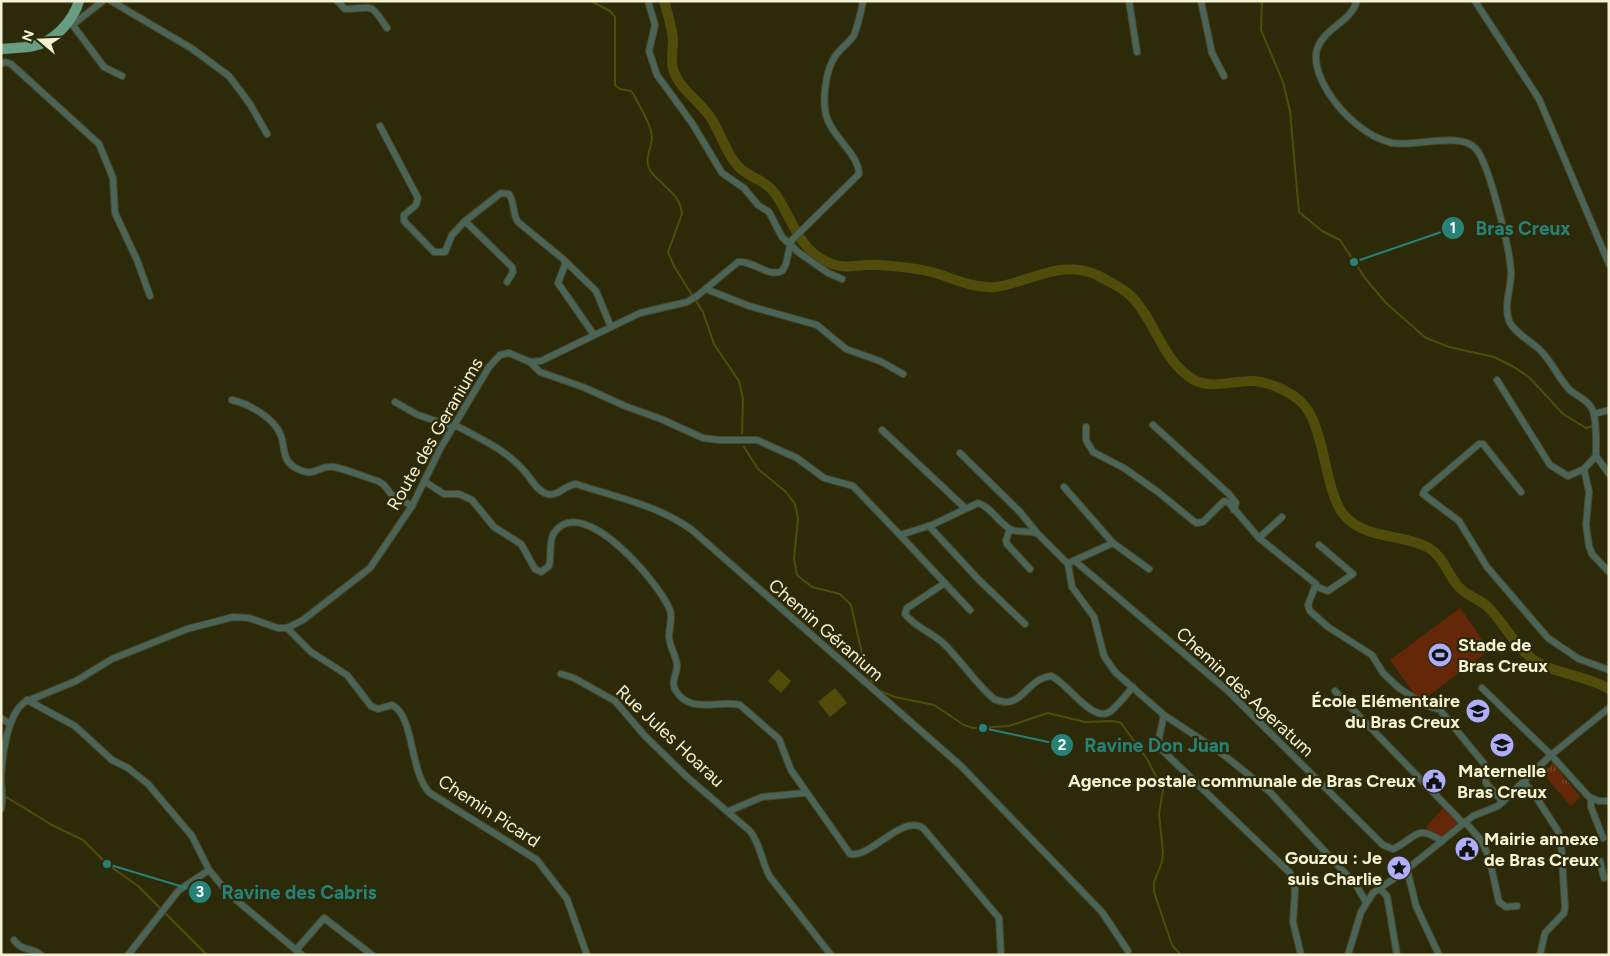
<svg xmlns="http://www.w3.org/2000/svg" width="1610" height="956" font-family="Figtree,sans-serif">
	<style>
		.grass { fill: #642708 }
		.park { fill: url(#park-tufts) }
		.water { fill: #524c0a }
		.lines { fill: none; stroke-linecap: round; stroke-linejoin: round }
		.stream { stroke: #524c0a; stroke-width: 2 }
		.river { stroke: #524c0a; stroke-width: 10 }
		.street-casing { stroke: #494626; stroke-width: 8 }
		.primary-casing { stroke: #494626; stroke-width: 11 }
		.street { stroke: #4a6457; stroke-width: 6 }
		.primary { stroke: #689d84; stroke-width: 10 }
		.labels { text-anchor: middle; stroke-width: 4.5; stroke-linejoin: round; paint-order: stroke }
		.street-label { font-size: 18px; fill: #f4f2d3; stroke: #2d2a0a }
		.poi-label { font-size: 18px; font-weight: bold; fill: #f4f2d3; stroke: #2d2a0a; text-anchor: end }
		.leader { fill: none; stroke: #268278; stroke-width: 2 }
		.callout-dot { fill: #268278; stroke: #2d2a0a; stroke-width: 2 }
		.mark-label { font-size: 15px; text-anchor: middle; font-weight: bold; fill: #fff }
		.callout-label { font-size: 19px; text-anchor: middle; font-weight: bold; fill: #268278; stroke: #2d2a0a; stroke-width: 4.5; stroke-linejoin: round; paint-order: stroke }
	</style>
	<defs>
		<pattern id="park-tufts" width="24" height="20" patternUnits="userSpaceOnUse" patternTransform="scale(1.25)"><rect width="24" height="20" fill="#642708"/><path d="M3 7l-1-3M5 7V3M7 7l1-3M15 17l-1-3M17 17v-4M19 17l1-3" fill="none" stroke="#7b472b"/></pattern>
	</defs>
	<rect width="100%" height="100%" fill="#2d2a0a"/>
	<!-- grass -->
	<g class="grass">
		<polygon points="1460,608 1490,650 1420,702 1390,660"/>
		<polygon points="1445,806 1460,821 1441,840 1426,827"/>
	</g>
	<!-- park -->
	<polygon class="park" points="1553,763 1580,797 1571,806 1543,774"/>
	<!-- water -->
	<g class="water">
		<polygon points="778,669 791,681 781,693 768,681"/>
		<polygon points="835,688 847,703 830,717 818,702"/>
	</g>
	<g class="lines">
		<!-- stream -->
		<g class="stream">
			<path d="M591,1L610,11L615,17V85L620,89L631,91L634,95C640,108 652,125 652,139C651,149 644,160 650,170C660,186 680,192 682,214L668,252L675,268L703,312L714,344L739,381L743,399L742,433"/>
			<polyline points="1262,1 1261,30 1283,82 1290,111 1299,212 1322,231 1340,240 1365,278 1386,303 1426,338 1449,347 1494,357 1514,367 1529,377 1563,414 1586,428 1593,426"/>
			<polyline points="744,447 758,469 786,492 795,504 798,518 794,559 797,575 812,587 840,594 851,605 866,671 874,686"/>
			<polyline points="880,691 895,697 934,705 964,725 973,728 1009,726 1048,713 1085,722 1113,721 1121,723 1147,759 1163,790 1159,814 1163,852 1162,862 1154,882 1154,892 1172,945 1181,955"/>
			<polyline points="3,795 52,825 83,840 107,864 138,886 207,955"/>
		</g>
		<!-- river -->
		<path class="river" d="M664,1C668,14 672,27 673,40C673,50 670,62 674,72C681,90 700,102 711,118C721,134 727,156 741,169C751,178 764,180 773,191C789,211 795,240 817,256C843,274 854,263 880,265C896,266 915,268 932,272C953,278 973,289 995,287C1029,283 1060,258 1097,275C1108,281 1122,287 1131,296C1154,319 1161,356 1188,376C1207,391 1229,381 1251,381C1266,381 1287,390 1299,400C1326,422 1323,490 1344,515C1365,540 1402,533 1429,548C1445,558 1448,577 1461,589C1469,597 1480,599 1488,607C1503,622 1513,643 1530,657C1552,675 1585,674 1609,689"/>
		<defs>
			<g id="street">
				<polyline points="111,1 191,48 229,76 250,104 267,134"/>
				<path d="M337,1L345,9C375,9 368,0 387,28"/>
				<polyline points="648,1 655,25 649,51 657,75 692,123 722,173 744,188 758,205 769,212 782,237 798,252 828,273 842,279"/>
				<polyline points="1129,1 1137,52"/>
				<polyline points="1201,1 1212,53 1224,76"/>
				<path d="M1357,1C1350,23 1325,27 1317,49C1313,63 1321,81 1328,92C1342,114 1366,137 1392,143C1415,147 1462,131 1476,149C1489,163 1512,256 1511,276C1510,291 1504,306 1509,321C1514,332 1530,341 1539,349C1552,361 1559,380 1571,391C1580,398 1592,402 1594,415C1597,428 1596,443 1596,456"/>
				<polyline points="1475,1 1539,99 1609,264"/>
				<polyline points="70,24 76,22 103,1"/>
				<polyline points="72,24 104,67 122,76"/>
				<polyline points="1,64 5,62 11,64 99,144 113,178 115,213 137,260 150,296"/>
				<path d="M380,126L418,198L416,205L404,215V221L434,252H445L452,235L465,221L501,193L509,194C515,203 512,213 518,222L563,259L596,291L611,327"/>
				<polyline points="465,221 512,267 513,272 507,282"/>
				<polyline points="566,262 558,283 594,335"/>
				<polyline points="706,289 749,306 817,325 846,349 880,361 903,374"/>
				<path d="M530,362L540,372L583,387L625,406L661,419L703,438L719,440H757L797,458L824,478L853,486L900,535L932,525L978,503C991,507 998,522 1010,529C1018,534 1028,529 1038,534L1068,564L1072,587L1094,617L1104,656L1115,672L1164,715L1220,752L1269,791L1356,885L1366,902"/>
				<polyline points="1497,380 1550,465 1568,476 1584,469"/>
				<path d="M232,400C249,404 275,418 281,436C285,446 282,460 294,467C316,480 318,464 334,467C349,470 364,477 378,481L384,485L391,494L412,506"/>
				<polyline points="395,402 418,415 454,427"/>
				<polyline points="1594,414 1609,410"/>
				<path d="M455,425C481,439 507,450 526,473C532,480 537,491 547,494C558,497 565,485 576,484C615,497 658,505 692,530L961,766L1102,912L1128,951"/>
				<polyline points="1153,425 1229,494 1236,503 1234,510"/>
				<polyline points="1086,427 1086,440 1093,452 1124,468 1158,492 1196,523 1203,522 1224,501 1229,503 1259,538 1316,584 1308,605 1310,611 1328,627 1372,655 1383,673 1399,688 1425,705 1440,710 1485,765 1486,783 1503,802"/>
				<polyline points="882,430 965,508"/>
				<polyline points="960,453 1020,512 1037,533"/>
				<polyline points="1596,456 1584,469 1589,492 1586,525 1589,546 1592,554 1609,572"/>
				<polyline points="1596,456 1609,474"/>
				<path d="M424,481L444,494H459L472,500L494,527L521,544L535,569L541,572L549,566C552,556 548,542 554,533C582,491 660,584 670,610C673,618 669,628 669,636C669,647 677,656 677,666C677,674 670,683 676,691C691,715 720,699 740,705L779,739L791,770L850,854C872,858 901,814 923,828L999,918L1001,955"/>
				<polyline points="1064,487 1113,543"/>
				<polyline points="1521,492 1483,444 1479,444 1425,490 1423,494 1459,521 1487,567 1548,638 1579,659 1609,670"/>
				<polyline points="929,526 979,580 1025,624"/>
				<polyline points="1010,529 1006,540 1007,544 1030,569"/>
				<polyline points="898,533 970,610"/>
				<polyline points="1259,538 1282,517"/>
				<path d="M1075,561L1228,691L1383,845L1393,849C1417,838 1415,823 1442,841"/>
				<polyline points="1071,562 1113,543 1149,569"/>
				<path d="M945,583L907,608L905,614C916,628 931,632 943,643C961,660 974,682 994,699C1022,712 1025,679 1051,676C1068,683 1093,725 1111,711C1119,704 1126,695 1133,687"/>
				<polyline points="1317,587 1328,591 1353,574 1319,545"/>
				<path d="M287,628L311,652L347,675L371,706L378,709L392,705C415,716 409,773 430,793L537,860L567,899L587,955"/>
				<path d="M561,674L574,678L615,701L645,736L687,777L750,831C761,845 761,861 770,877L831,955"/>
				<polyline points="1482,688 1551,755 1589,797 1599,801 1609,801"/>
				<polyline points="1335,691 1463,823"/>
				<polyline points="27,700 75,726 112,760 128,768 148,784 192,836 209,870 229,894 302,955"/>
				<polyline points="1164,715 1158,743 1160,748 1290,873 1295,889 1293,922 1301,955"/>
				<polyline points="1,718 10,724"/>
				<polyline points="1524,782 1534,794 1558,831 1561,841 1565,907 1564,913 1545,933 1540,955"/>
				<polyline points="1591,798 1591,807 1603,838"/>
				<path d="M1,809C4,798 1,789 1,778C2,757 7,714 25,702L76,681L112,659L187,629L233,617L249,618L278,628H287L303,620L370,568L412,506L440,449L489,367L500,355L509,353L530,362L541,361L640,313L687,302L697,296L738,262C753,260 768,278 782,271L786,264L791,241L859,174C859,154 831,136 826,115C822,99 826,68 836,55C841,48 850,42 854,35C858,25 861,12 863,1"/>
				<polyline points="729,811 762,797 805,793"/>
				<polyline points="1465,822 1481,840 1489,857 1499,902 1506,907 1517,906"/>
				<polyline points="1600,861 1604,878"/>
				<polyline points="1407,869 1416,906 1439,955"/>
				<polyline points="1379,888 1387,896 1397,955"/>
				<path d="M14,940C22,952 32,947 41,955"/>
				<polyline points="297,949 324,918 372,955"/>
				<polyline points="128,955 179,890 209,870"/>
				<polyline points="1348,955 1361,912 1373,893 1406,870 1473,816 1498,806 1551,755 1609,708"/>
			</g>
			<path id="primary" d="M1,49C12,48 23,48 33,46C54,42 73,21 79,1"/>
		</defs>
		<!-- street casing -->
		<use href="#street" class="street-casing"/>
		<!-- primary casing -->
		<use href="#primary" class="primary-casing"/>
		<!-- street -->
		<use href="#street" class="street"/>
		<!-- primary -->
		<use href="#primary" class="primary"/>
	</g>
	<!-- icons -->
	<defs>
		<symbol id="stadium-disc" viewBox="-11 -11 22 22"><circle r="9.5" fill="#aeaefb" stroke="#2d2a0a"/><path d="M0-5a6.5 5 0 1 0 0 10a6.5 5 0 1 0 0-10ZM-3.5-1.8h7v3.6h-7Z" fill="#111"/></symbol>
		<symbol id="school-disc" viewBox="-11 -11 22 22"><circle r="9.5" fill="#aeaefb" stroke="#2d2a0a"/><path d="M0-5L7-2L0 1L-7-2ZM-4 1L0 2.5L4 1V4Q0 6-4 4Z" fill="#111"/></symbol>
		<symbol id="civic-disc" viewBox="-11 -11 22 22"><circle r="9.5" fill="#aeaefb" stroke="#2d2a0a"/><path d="M-.6-6.5H3V-4.5H.6V-3L4-1V1h2V6H-6V1h2V-1L-.6-3ZM-1.2 2.5V6h2.4V2.5Z" fill="#111"/></symbol>
		<symbol id="sight-disc" viewBox="-11 -11 22 22"><circle r="9.5" fill="#aeaefb" stroke="#2d2a0a"/><path d="M0-6L1.8-2.2L6-1.7L2.9 1.2L3.7 5.4L0 3.3L-3.7 5.4L-2.9 1.2L-6-1.7L-1.8-2.2Z" fill="#111"/></symbol>
	</defs>
	<g fill-rule="evenodd">
		<use href="#stadium-disc" x="1426" y="641" width="28" height="28"/>
		<use href="#school-disc" x="1464" y="697" width="28" height="28"/>
		<use href="#school-disc" x="1488" y="731" width="28" height="28"/>
		<use href="#civic-disc" x="1420" y="767" width="28" height="28"/>
		<use href="#civic-disc" x="1453" y="835" width="28" height="28"/>
		<use href="#sight-disc" x="1385" y="854" width="28" height="28"/>
	</g>
	<g class="labels">
		<!-- street labels -->
		<g class="street-label">
			<text transform="translate(435 434) rotate(-60)" y="6">Route des Geraniums</text>
			<text transform="translate(826 630) rotate(41)" y="6">Chemin Géranium</text>
			<text transform="translate(1245 692) rotate(43)" y="6">Chemin des Ageratum</text>
			<text transform="translate(670 736) rotate(43)" y="6">Rue Jules Hoarau</text>
			<text transform="translate(489 811) rotate(33)" y="6">Chemin Picard</text>
		</g>
		<!-- poi labels -->
		<g class="poi-label">
			<text x="1458" y="651" text-anchor="start">Stade de<tspan x="1458" dy="21">Bras Creux</tspan></text>
			<text x="1460" y="707">École Elémentaire<tspan x="1460" dy="21">du Bras Creux</tspan></text>
			<text x="1502" y="777" text-anchor="middle">Maternelle<tspan x="1502" dy="21">Bras Creux</tspan></text>
			<text x="1416" y="787">Agence postale communale de Bras Creux</text>
			<text x="1484" y="845" text-anchor="start">Mairie annexe<tspan x="1484" dy="21">de Bras Creux</tspan></text>
			<text x="1382" y="864">Gouzou : Je<tspan x="1382" dy="21">suis Charlie</tspan></text>
		</g>
	</g>
	<!-- callouts -->
	<path class="leader" d="M1354 262L1453 228M983 728L1062 745M107 864L200 892"/>
	<g class="callout-dot">
		<circle cx="1354" cy="262" r="5"/>
		<circle cx="983" cy="728" r="5"/>
		<circle cx="107" cy="864" r="5"/>
		<circle cx="1453" cy="228" r="12"/>
		<circle cx="1062" cy="745" r="12"/>
		<circle cx="200" cy="892" r="12"/>
	</g>
	<g class="mark-label">
		<text x="1453" y="233">1</text>
		<text x="1062" y="750">2</text>
		<text x="200" y="897">3</text>
	</g>
	<g class="callout-label">
		<text x="1523" y="235">Bras Creux</text>
		<text x="1157" y="752">Ravine Don Juan</text>
		<text x="299" y="899">Ravine des Cabris</text>
	</g>
	<!-- border -->
	<rect width="1610" height="956" fill="none" stroke="#f4f2d3" stroke-width="5"/>
	<!-- north arrow -->
	<g transform="translate(40 40) rotate(289)" stroke="#2d2a0a" stroke-width="4" paint-order="stroke">
	<path d="M0-4L9 19L0 12L-9 19Z" fill="#f4f2d3"/>
	<text y="-8" font-size="14" font-weight="bold" text-anchor="middle" fill="#f4f2d3">N</text>
	</g>
</svg>
